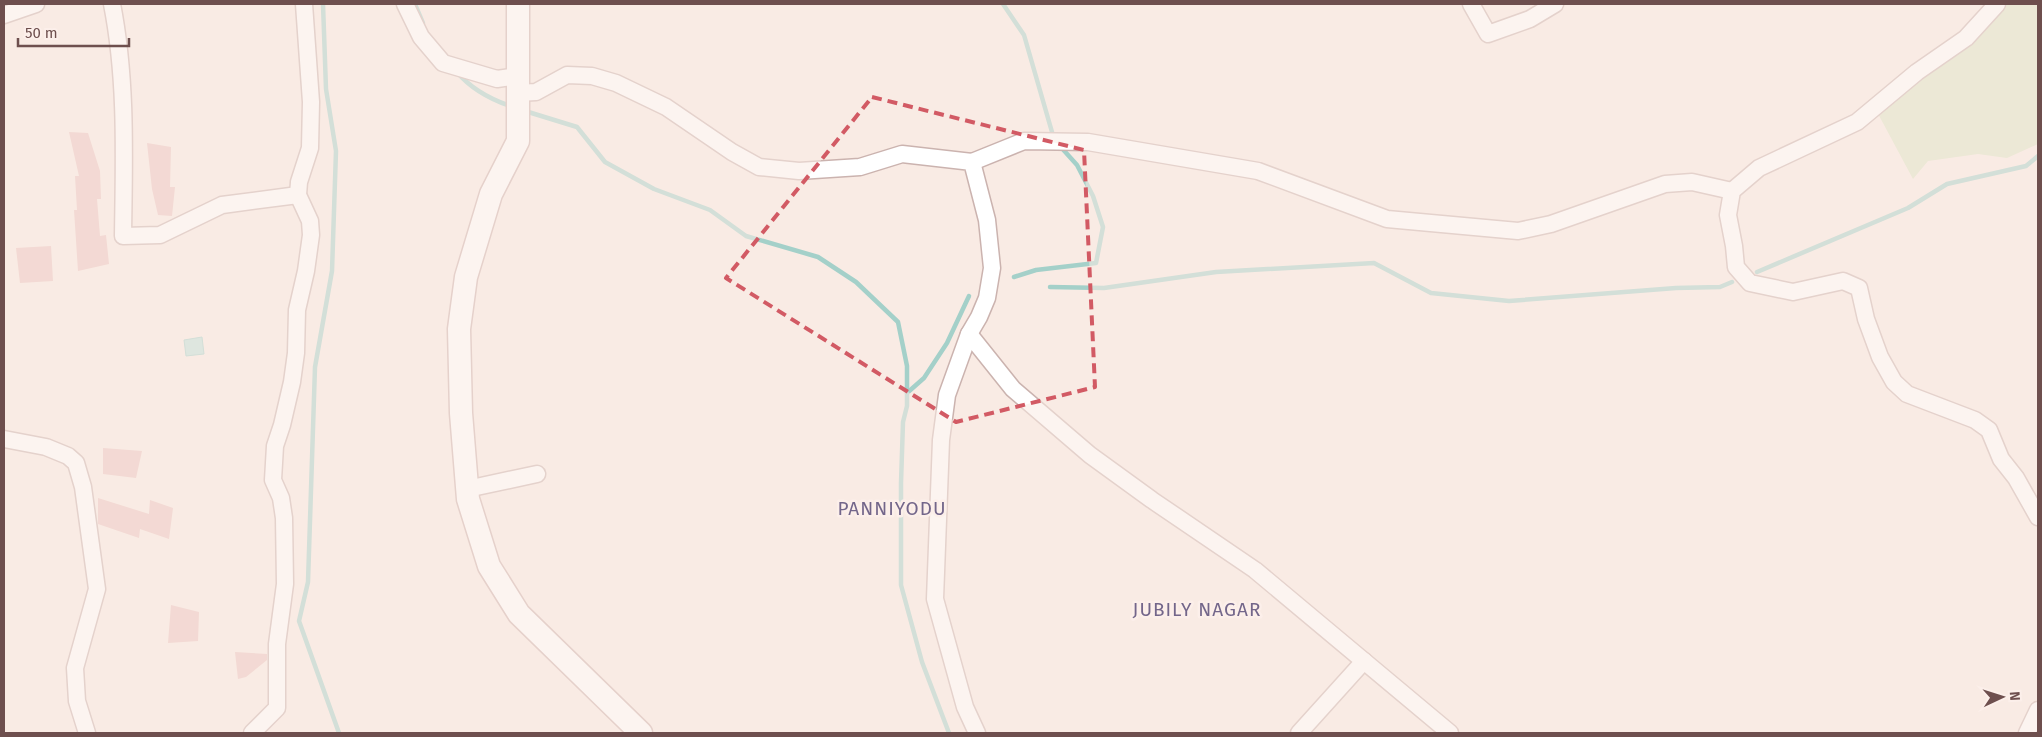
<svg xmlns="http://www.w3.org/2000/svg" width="2042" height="737" font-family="'Fira Sans',sans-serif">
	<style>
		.green { fill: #dbe4c5 }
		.water { fill: #bcdfd9; stroke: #a4d0c9 }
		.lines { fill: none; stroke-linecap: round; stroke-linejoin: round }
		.stream { stroke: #a4d0c9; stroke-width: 4.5 }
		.building { fill: #eac4c0 }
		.minor-casing { stroke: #cbb3af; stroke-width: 19 }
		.secondary-casing { stroke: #cdb1ad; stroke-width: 25 }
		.minor { stroke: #fff; stroke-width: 16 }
		.secondary { stroke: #fff; stroke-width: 22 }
		.marked { fill: none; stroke: #d25a64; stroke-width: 4; stroke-dasharray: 10 6; stroke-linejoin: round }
		.labels { text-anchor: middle; stroke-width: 5; stroke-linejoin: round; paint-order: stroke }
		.neighbourhood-label { font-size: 19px; letter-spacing: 1px; fill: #73668a; stroke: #fcefea }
	</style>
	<rect width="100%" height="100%" fill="#f9ebe4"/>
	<!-- green -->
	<polygon class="green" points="1992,4 2038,4 2038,144 2007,158 1978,154 1928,161 1913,179 1876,110 1955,41"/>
	<!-- water -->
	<polygon class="water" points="202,337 204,354 186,356 184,340"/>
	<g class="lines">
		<!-- stream -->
		<g class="stream">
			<polyline points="323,4 326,89 336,151 332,271 315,367 308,582 299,621 339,733"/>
			<polyline points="415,4 423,23"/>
			<polyline points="1003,4 1024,35 1054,139"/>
			<path d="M457,72C471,89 490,99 510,106"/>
			<polyline points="525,111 577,127 605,162 654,189 710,210 746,236 818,257 856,282 898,322 907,366 907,406 903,422 901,483 901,585 922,662 949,733"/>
			<polyline points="1757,272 1908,208 1947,184 2026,166 2038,156"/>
			<polyline points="1014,277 1036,270 1096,263 1103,227 1093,196 1077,165 1059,145"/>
			<polyline points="1050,287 1104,288 1216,272 1374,263 1431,293 1509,301 1676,288 1720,287 1732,282"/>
			<polyline points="907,393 924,378 947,343 969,296"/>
		</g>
	</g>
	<!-- building -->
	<g class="building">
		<polygon points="69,132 88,133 100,171 101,199 97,199 100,236 106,235 109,264 78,271 74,210 77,210 75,176 79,176"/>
		<polygon points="147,143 171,147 170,187 175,187 172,216 158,215 152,189"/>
		<polygon points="51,246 53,281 20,283 16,248"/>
		<polygon points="103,448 142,451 136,478 103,474"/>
		<polygon points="98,498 149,514 150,500 173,508 169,539 140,529 139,538 98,524"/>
		<polygon points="171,605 199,612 198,641 168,643"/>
		<polygon points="235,652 267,654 267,660 246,677 238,679"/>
	</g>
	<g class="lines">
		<defs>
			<g id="minor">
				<path d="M112,4C127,80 124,158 123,236L160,235L222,205L298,195"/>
				<polyline points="405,4 421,37 443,63 497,79 518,76"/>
				<polyline points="1471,4 1488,34 1530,19 1555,4"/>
				<polyline points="1997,4 1966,38 1917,72 1857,122 1759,168 1732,191 1728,215 1734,246 1736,267 1750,283 1793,292 1843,281 1859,288 1866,319 1880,357 1894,382 1907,394 1975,420 1989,430 2001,459 2016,478 2038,517"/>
				<polyline points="4,15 36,4"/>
				<polyline points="518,93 536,92 567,75 592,76 616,83 666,107 732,152 759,167 799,171 860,167 902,154 972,162 987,220 992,268 987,298 979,317 969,334 947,395 941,440 935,599 965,707 977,733"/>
				<polyline points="972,162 1024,141 1088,142 1258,171 1387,219 1518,231 1551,224 1665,184 1692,182 1732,191"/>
				<polyline points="969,334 1013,389 1090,455 1152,500 1255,570 1450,733"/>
				<polyline points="4,439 46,447 68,456 76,463 83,487 97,589 75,668 77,701 87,733"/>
				<polyline points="467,489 537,474"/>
				<polyline points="252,733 277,708 277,644 285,584 284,518 281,498 273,480 275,446 282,425 292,382 296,353 297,310 306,271 311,235 310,221 298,195 299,182 310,148 311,102 304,4"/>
				<polyline points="1299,733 1364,661"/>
				<polyline points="2027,733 2038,710"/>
			</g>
			<polyline id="secondary" points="518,4 518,141 491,194 466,277 459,329 461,413 468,499 489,566 519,614 641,733"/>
		</defs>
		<!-- minor casing -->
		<use href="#minor" class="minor-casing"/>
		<!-- secondary casing -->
		<use href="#secondary" class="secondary-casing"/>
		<!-- minor -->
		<use href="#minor" class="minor"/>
		<!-- secondary -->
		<use href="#secondary" class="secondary"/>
	</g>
	<!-- marked area -->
	<path d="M0 0H2042V737H0ZM872,97L1084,150L1095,387L956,422L726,278Z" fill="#f9ebe4" fill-opacity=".55" fill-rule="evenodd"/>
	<path class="marked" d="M872,97L1084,150L1095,387L956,422L726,278Z"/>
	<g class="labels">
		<!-- neighbourhood labels -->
		<g class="neighbourhood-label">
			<text x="892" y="515">PANNIYODU</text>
			<text x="1197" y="616">JUBILY NAGAR</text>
		</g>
	</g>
	<!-- border -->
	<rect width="2042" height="737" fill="none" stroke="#6e4f4e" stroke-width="10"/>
	<!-- north arrow -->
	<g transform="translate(2002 697) rotate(86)" stroke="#fcefea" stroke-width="4" paint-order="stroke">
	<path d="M0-4L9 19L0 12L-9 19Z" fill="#6e4f4e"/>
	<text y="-8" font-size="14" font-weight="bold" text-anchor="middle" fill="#6e4f4e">N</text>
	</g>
	<!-- scale -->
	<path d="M18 38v8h111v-8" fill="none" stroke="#6e4f4e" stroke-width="2.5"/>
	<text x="25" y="38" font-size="15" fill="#6e4f4e" stroke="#fcefea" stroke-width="4" paint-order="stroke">50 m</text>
</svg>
